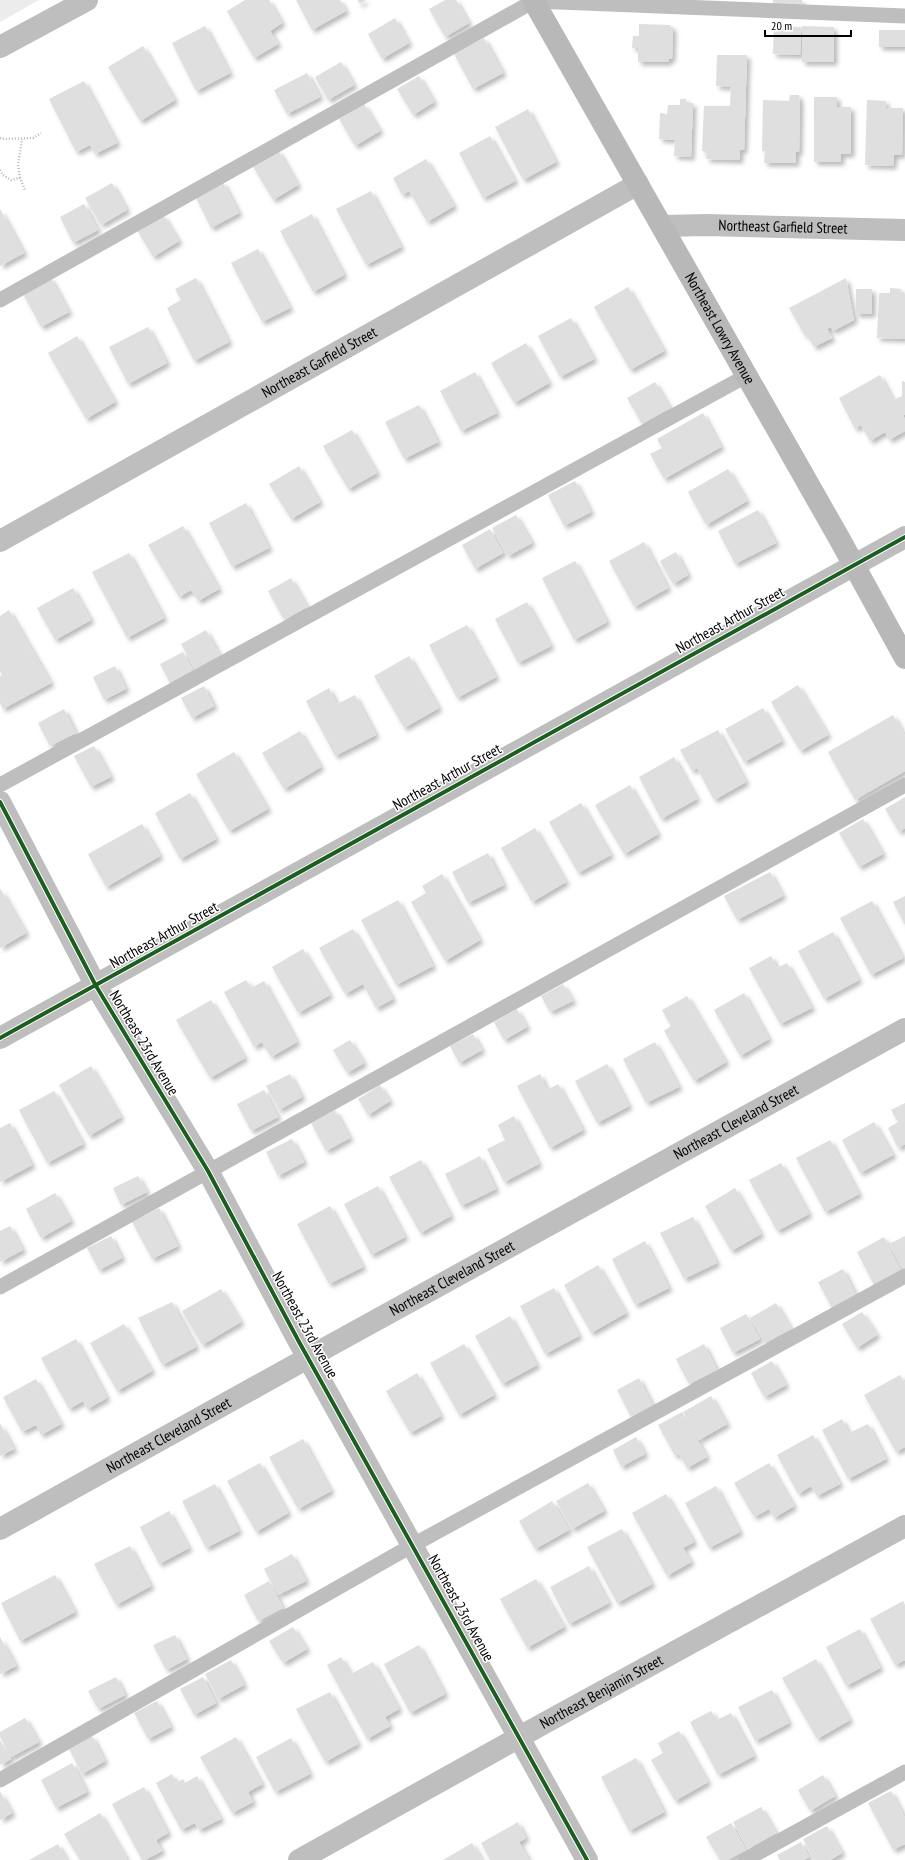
<svg xmlns="http://www.w3.org/2000/svg" width="905" height="1860" font-family="'PT Sans Narrow',sans-serif">
	<style>
		.green { fill: #ececec }
		.building { fill: #dfdfdf; filter: url(#shadow) }
		.lines { fill: none; stroke-linecap: round; stroke-linejoin: round }
		.path { stroke: #b9b9b9; stroke-width: 2.5; stroke-dasharray: 1 2; stroke-linecap: butt }
		.service { stroke: #bebebe; stroke-width: 15 }
		.minor { stroke: #bebebe; stroke-width: 22 }
		.secondary { stroke: #b8b8b8; stroke-width: 22 }
		.cycleway-casing { stroke: #fff; stroke-width: 6 }
		.cycleway { stroke: #1b5e20; stroke-width: 4 }
		.labels { text-anchor: middle; stroke-width: 3; stroke-linejoin: round; paint-order: stroke }
		.street-label { font-size: 15px; fill: #000; stroke: #fff }
	</style>
	<defs>
		<filter id="shadow"><feDropShadow dx="3.5" dy="3.5" stdDeviation="2" flood-color="#0004"/></filter>
	</defs>
	<rect width="100%" height="100%" fill="#fff"/>
	<!-- green -->
	<polygon class="green" points="0,0 39,0 0,22"/>
	<!-- building -->
	<g class="building">
		<polygon points="245,0 269,0 282,23 270,31 278,44 254,58 227,11"/>
		<polygon points="296,0 340,0 346,11 312,30"/>
		<polygon points="357,0 366,0 360,4"/>
		<polygon points="445,0 456,0 469,23 445,37 429,9"/>
		<polygon points="773,0 802,0 802,7 773,6"/>
		<polygon points="395,18 409,43 382,59 368,34"/>
		<polygon points="639,24 670,25 670,27 673,27 672,59 669,59 668,62 638,62 638,48 632,48 633,36 639,36"/>
		<polygon points="205,26 230,73 196,91 172,43"/>
		<polygon points="774,26 801,27 800,55 773,54"/>
		<polygon points="802,26 834,27 834,62 802,62"/>
		<rect x="879" y="30" width="26" height="17"/>
		<polygon points="484,38 503,73 473,89 454,54"/>
		<polygon points="143,46 175,100 140,121 108,67"/>
		<polygon points="717,55 747,55 744,150 740,150 740,160 706,159 707,152 702,151 704,106 730,106 731,87 716,86"/>
		<polygon points="341,62 354,85 328,100 315,77"/>
		<polygon points="307,73 320,97 287,114 274,90"/>
		<polygon points="419,76 434,102 413,115 397,89"/>
		<polygon points="84,81 117,143 95,154 90,145 76,152 49,99"/>
		<polygon points="790,95 799,95 800,103 799,152 796,152 796,163 764,163 765,151 762,151 763,100 789,101"/>
		<polygon points="814,97 837,97 837,107 851,107 851,154 841,154 841,162 814,162"/>
		<polygon points="680,99 686,99 686,103 693,103 691,157 674,156 675,140 659,139 660,113 667,114 668,105 680,105"/>
		<polygon points="867,100 886,101 886,108 903,108 902,155 894,155 893,166 865,165"/>
		<polygon points="364,104 380,131 355,146 339,119"/>
		<polygon points="528,109 556,162 523,180 495,127"/>
		<polygon points="490,136 515,181 483,198 459,153"/>
		<polygon points="278,150 298,185 273,200 252,165"/>
		<polygon points="426,159 454,206 427,222 409,191 402,195 393,178"/>
		<polygon points="223,182 239,213 211,228 195,196"/>
		<polygon points="112,183 127,210 101,225 85,198"/>
		<polygon points="371,191 401,247 366,265 336,209"/>
		<polygon points="84,204 98,230 73,243 60,217"/>
		<polygon points="0,209 24,253 0,266"/>
		<polygon points="312,214 344,275 313,292 280,231"/>
		<polygon points="163,215 179,241 153,257 137,230"/>
		<polygon points="258,249 290,308 262,322 231,263"/>
		<polygon points="50,277 69,312 41,327 22,292"/>
		<polygon points="196,278 229,342 194,361 167,308 181,300 175,289"/>
		<polygon points="846,278 854,320 833,331 831,327 827,329 832,338 814,347 807,335 805,336 789,308"/>
		<polygon points="628,287 664,351 630,370 594,307"/>
		<polygon points="890,288 901,289 900,294 905,294 905,339 877,338 879,293 890,293"/>
		<rect x="856" y="289" width="16" height="25"/>
		<polygon points="571,318 594,359 560,377 538,336"/>
		<polygon points="148,327 167,363 128,384 109,347"/>
		<polygon points="77,336 115,402 86,419 48,353"/>
		<polygon points="526,343 549,383 514,403 491,363"/>
		<polygon points="475,372 497,413 461,431 440,391"/>
		<polygon points="880,375 893,400 902,396 902,381 905,382 905,415 903,415 905,420 905,431 889,440 885,432 870,441 861,425 855,429 839,398"/>
		<polygon points="655,382 670,408 642,424 627,398"/>
		<polygon points="419,405 438,442 404,459 385,422"/>
		<polygon points="703,413 721,447 664,479 650,454 662,448 657,439"/>
		<polygon points="352,430 377,473 348,489 323,446"/>
		<polygon points="299,466 320,502 291,519 269,484"/>
		<polygon points="728,469 747,501 706,525 688,492"/>
		<polygon points="575,481 591,512 564,526 548,495"/>
		<polygon points="246,503 269,548 232,567 209,523"/>
		<polygon points="758,510 776,543 735,564 718,531"/>
		<polygon points="516,515 532,543 508,556 492,528"/>
		<polygon points="183,526 219,589 198,601 191,590 179,597 148,545"/>
		<polygon points="490,529 503,553 475,569 462,545"/>
		<polygon points="644,542 668,588 634,607 609,561"/>
		<polygon points="676,552 688,575 673,584 660,561"/>
		<polygon points="129,553 164,618 127,638 92,572"/>
		<polygon points="575,561 607,622 574,640 542,578"/>
		<polygon points="291,578 307,607 284,620 268,591"/>
		<polygon points="73,588 91,620 55,640 37,608"/>
		<polygon points="527,602 551,646 518,663 495,619"/>
		<polygon points="9,610 51,683 3,709 0,703 0,676 2,675 0,672 0,616"/>
		<polygon points="467,625 496,677 457,698 429,645"/>
		<polygon points="206,630 220,656 195,669 181,644"/>
		<polygon points="183,652 193,670 170,683 160,664"/>
		<polygon points="409,656 439,708 404,728 374,676"/>
		<polygon points="115,666 126,689 104,700 93,677"/>
		<polygon points="798,685 828,735 800,751 771,702"/>
		<polygon points="204,686 214,706 192,718 181,698"/>
		<polygon points="329,688 337,704 355,695 376,735 335,756 306,701"/>
		<polygon points="763,708 782,741 744,762 725,729"/>
		<polygon points="64,709 76,733 50,746 38,723"/>
		<polygon points="893,715 905,736 905,771 855,800 828,752"/>
		<polygon points="718,730 746,782 714,800 697,768 692,771 680,750"/>
		<polygon points="300,731 321,767 284,789 262,753"/>
		<polygon points="94,746 111,777 91,787 74,756"/>
		<polygon points="234,752 268,809 229,831 196,774"/>
		<polygon points="674,757 697,799 661,819 639,777"/>
		<polygon points="630,785 658,834 624,854 595,805"/>
		<polygon points="190,793 216,839 180,859 155,813"/>
		<polygon points="905,797 905,828 899,832 885,809"/>
		<polygon points="581,803 611,855 578,873 549,822"/>
		<polygon points="863,819 883,854 859,867 839,833"/>
		<polygon points="142,824 160,856 106,887 88,854"/>
		<polygon points="535,828 566,882 532,902 501,848"/>
		<polygon points="488,853 504,885 468,903 452,872"/>
		<polygon points="770,872 783,896 737,920 724,896"/>
		<polygon points="442,874 480,940 445,961 411,902 426,893 422,886"/>
		<polygon points="0,888 26,933 0,948"/>
		<polygon points="905,896 905,925 893,902"/>
		<polygon points="398,900 433,966 396,985 361,920"/>
		<polygon points="872,901 903,958 871,975 840,918"/>
		<polygon points="353,929 393,999 376,1008 363,984 345,994 319,948"/>
		<polygon points="833,932 859,980 824,999 798,951"/>
		<polygon points="303,949 330,995 298,1013 272,967"/>
		<polygon points="771,956 777,968 787,963 812,1008 780,1024 749,968"/>
		<polygon points="246,980 251,988 264,981 297,1042 271,1057 262,1042 254,1047 224,992"/>
		<polygon points="563,984 573,1001 550,1012 541,996"/>
		<polygon points="744,993 769,1039 740,1056 714,1010"/>
		<polygon points="687,996 726,1062 694,1081 664,1031 671,1026 662,1010"/>
		<polygon points="211,1000 245,1058 210,1078 176,1020"/>
		<polygon points="517,1009 527,1027 504,1040 494,1022"/>
		<polygon points="473,1034 482,1050 459,1063 450,1046"/>
		<polygon points="350,1040 364,1063 347,1073 333,1050"/>
		<polygon points="655,1042 679,1087 646,1103 623,1059"/>
		<polygon points="607,1064 629,1106 597,1123 575,1081"/>
		<polygon points="91,1066 121,1117 89,1136 59,1085"/>
		<polygon points="290,1074 302,1097 279,1110 266,1086"/>
		<polygon points="540,1074 547,1090 558,1084 583,1130 550,1148 517,1086"/>
		<polygon points="380,1085 390,1101 368,1115 358,1099"/>
		<polygon points="264,1090 278,1117 251,1131 237,1104"/>
		<polygon points="54,1091 83,1144 47,1163 19,1110"/>
		<polygon points="905,1103 905,1144 898,1148 888,1128 898,1122 891,1110"/>
		<polygon points="335,1110 350,1138 326,1151 311,1123"/>
		<polygon points="514,1116 539,1164 504,1182 487,1149 505,1140 498,1125"/>
		<polygon points="874,1122 893,1155 860,1173 842,1140"/>
		<polygon points="10,1123 32,1165 0,1182 0,1128"/>
		<polygon points="292,1139 304,1162 278,1176 266,1152"/>
		<polygon points="830,1140 859,1194 825,1212 796,1158"/>
		<polygon points="480,1156 496,1189 461,1206 445,1174"/>
		<polygon points="421,1160 451,1216 420,1233 389,1177"/>
		<polygon points="781,1163 809,1214 777,1231 749,1180"/>
		<polygon points="138,1176 147,1192 121,1205 113,1188"/>
		<polygon points="378,1186 405,1237 371,1255 344,1204"/>
		<polygon points="735,1188 761,1234 731,1251 705,1206"/>
		<polygon points="55,1193 71,1221 41,1238 26,1209"/>
		<polygon points="330,1206 363,1267 329,1284 297,1224"/>
		<polygon points="159,1208 178,1246 152,1259 132,1222"/>
		<polygon points="693,1217 717,1263 684,1279 660,1233"/>
		<polygon points="10,1226 23,1250 0,1262 0,1231"/>
		<polygon points="111,1236 122,1258 99,1270 87,1248"/>
		<polygon points="905,1236 905,1269 903,1270 889,1244"/>
		<polygon points="884,1237 901,1271 874,1285 857,1252"/>
		<polygon points="645,1241 669,1288 635,1305 612,1259"/>
		<polygon points="598,1265 626,1313 591,1333 564,1285"/>
		<polygon points="843,1269 856,1295 832,1308 818,1282"/>
		<polygon points="554,1288 579,1336 545,1354 520,1306"/>
		<polygon points="221,1289 241,1322 202,1345 182,1311"/>
		<polygon points="172,1302 196,1347 162,1365 138,1318"/>
		<polygon points="776,1303 791,1329 765,1343 750,1318"/>
		<polygon points="862,1312 877,1335 857,1348 842,1324"/>
		<polygon points="746,1314 760,1339 733,1353 720,1328"/>
		<polygon points="510,1316 537,1365 502,1384 475,1336"/>
		<polygon points="124,1324 152,1371 117,1391 90,1343"/>
		<polygon points="76,1339 107,1398 87,1409 83,1401 69,1409 41,1358"/>
		<polygon points="464,1344 494,1395 459,1415 430,1363"/>
		<polygon points="704,1344 717,1370 689,1384 676,1359"/>
		<polygon points="772,1361 786,1385 764,1397 751,1373"/>
		<polygon points="417,1373 441,1416 410,1433 386,1391"/>
		<polygon points="900,1375 905,1384 905,1447 896,1452 864,1395"/>
		<polygon points="639,1378 653,1406 631,1417 617,1390"/>
		<polygon points="36,1379 61,1424 41,1435 36,1425 22,1432 3,1397"/>
		<polygon points="711,1396 727,1424 699,1440 683,1412"/>
		<polygon points="682,1412 707,1457 687,1468 679,1454 675,1456 658,1425"/>
		<polygon points="842,1419 849,1433 868,1424 886,1459 848,1479 822,1430"/>
		<polygon points="0,1423 14,1449 0,1456"/>
		<polygon points="813,1435 840,1484 817,1496 811,1486 798,1494 777,1455"/>
		<polygon points="636,1437 645,1454 621,1467 613,1450"/>
		<polygon points="303,1439 331,1491 298,1509 269,1457"/>
		<polygon points="260,1463 288,1513 256,1532 227,1481"/>
		<polygon points="769,1463 794,1506 774,1518 769,1509 754,1517 734,1483"/>
		<polygon points="588,1483 604,1511 572,1529 556,1501"/>
		<polygon points="215,1484 239,1531 206,1548 182,1501"/>
		<polygon points="716,1486 740,1532 709,1548 685,1503"/>
		<polygon points="666,1494 694,1542 683,1548 691,1562 667,1576 632,1513"/>
		<polygon points="552,1501 569,1530 535,1549 519,1521"/>
		<polygon points="169,1511 189,1548 159,1564 140,1527"/>
		<polygon points="622,1529 652,1584 617,1603 587,1547"/>
		<polygon points="130,1546 151,1586 116,1605 94,1564"/>
		<polygon points="292,1554 306,1581 278,1595 264,1569"/>
		<polygon points="589,1566 609,1603 569,1624 550,1587"/>
		<polygon points="55,1575 75,1612 20,1641 1,1603"/>
		<polygon points="536,1579 564,1627 527,1648 500,1599"/>
		<polygon points="269,1581 283,1608 258,1621 244,1595"/>
		<polygon points="903,1601 905,1605 905,1660 895,1665 870,1619"/>
		<polygon points="293,1627 307,1649 283,1663 269,1641"/>
		<polygon points="860,1629 880,1668 846,1686 826,1647"/>
		<polygon points="175,1635 187,1659 166,1670 153,1645"/>
		<polygon points="0,1637 16,1666 0,1674"/>
		<polygon points="419,1645 445,1694 410,1713 384,1664"/>
		<polygon points="341,1657 351,1674 373,1662 399,1709 385,1717 390,1726 367,1739 327,1665"/>
		<polygon points="816,1659 850,1720 817,1739 782,1678"/>
		<polygon points="231,1660 244,1685 218,1699 205,1674"/>
		<polygon points="116,1677 125,1695 98,1709 88,1691"/>
		<polygon points="203,1677 216,1703 194,1715 180,1689"/>
		<polygon points="772,1690 789,1723 755,1741 738,1707"/>
		<polygon points="330,1692 358,1744 325,1762 296,1709"/>
		<polygon points="157,1701 171,1727 148,1739 134,1713"/>
		<polygon points="711,1711 717,1720 731,1713 754,1756 718,1775 690,1722"/>
		<polygon points="25,1718 39,1742 11,1757 0,1737 0,1732"/>
		<polygon points="679,1731 708,1782 675,1801 651,1760 663,1753 658,1743"/>
		<polygon points="92,1736 105,1761 82,1774 69,1749"/>
		<polygon points="236,1737 262,1784 248,1792 253,1802 232,1813 200,1757"/>
		<polygon points="291,1738 310,1774 275,1792 256,1757"/>
		<polygon points="0,1740 11,1759 0,1765"/>
		<polygon points="636,1758 664,1812 629,1831 601,1777"/>
		<polygon points="72,1763 87,1792 56,1808 41,1780"/>
		<polygon points="172,1774 176,1783 183,1779 185,1783 197,1776 221,1819 199,1830 195,1823 181,1830 156,1783"/>
		<polygon points="823,1775 835,1796 810,1811 798,1790"/>
		<polygon points="144,1787 168,1833 156,1840 162,1851 145,1860 142,1860 112,1804"/>
		<polygon points="0,1791 12,1813 0,1820"/>
		<polygon points="891,1791 905,1818 905,1844 893,1850 868,1803"/>
		<polygon points="761,1807 776,1833 748,1849 733,1822"/>
		<polygon points="100,1813 127,1859 124,1860 80,1860 64,1834"/>
		<polygon points="518,1822 526,1838 519,1842 529,1860 490,1860 481,1843"/>
		<polygon points="731,1823 746,1850 728,1860 720,1860 706,1837"/>
		<polygon points="827,1826 842,1853 830,1860 814,1860 803,1839"/>
		<polygon points="801,1842 809,1857 804,1860 780,1860 777,1855"/>
		<polygon points="472,1843 482,1860 443,1860"/>
		<polygon points="58,1844 67,1860 29,1860"/>
	</g>
	<g class="lines">
		<!-- path -->
		<g class="path">
			<polyline points="0,138 4,139 33,138 41,133"/>
			<polyline points="0,170 3,175 11,180 20,178 25,190"/>
			<polyline points="20,178 18,165 22,139"/>
		</g>
		<!-- service -->
		<g class="service">
			<polyline points="0,300 534,1 905,16"/>
			<polyline points="0,785 746,376"/>
			<polyline points="0,1287 905,785"/>
			<polyline points="0,1780 413,1545 905,1276"/>
			<polyline points="745,1860 905,1772"/>
		</g>
		<!-- minor -->
		<g class="minor">
			<polyline points="0,47 87,0"/>
			<path id="s1" d="M662,226L706,225L905,230"/>
			<path id="s2" d="M0,541L638,184"/>
			<polyline points="0,802 96,986 208,1171 298,1340 587,1860"/>
			<polyline points="0,1038 905,537"/>
			<path id="s3" d="M0,1529L331,1345L905,1029"/>
			<path id="s4" d="M299,1860L541,1725L905,1526"/>
		</g>
		<!-- secondary -->
		<path class="secondary" id="s5" d="M533,0L839,538L905,658"/>
		<defs>
			<g id="cycleway">
				<polyline points="0,802 96,986 208,1171 298,1340 587,1860"/>
				<polyline points="0,1038 905,537"/>
			</g>
		</defs>
		<!-- cycleway casing -->
		<use href="#cycleway" class="cycleway-casing"/>
		<!-- cycleway -->
		<use href="#cycleway" class="cycleway"/>
	</g>
	<g class="labels">
		<!-- street labels -->
		<g class="street-label">
			<text dy="5" stroke="none"><textPath href="#s1" startOffset="121">Northeast Garfield Street</textPath></text>
			<text dy="5" stroke="none"><textPath href="#s5" startOffset="378">Northeast Lowry Avenue</textPath></text>
			<text dy="5" stroke="none"><textPath href="#s2" startOffset="366">Northeast Garfield Street</textPath></text>
			<text transform="translate(730 620) rotate(-29)" y="5">Northeast Arthur Street</text>
			<text transform="translate(447 777) rotate(-29)" y="5">Northeast Arthur Street</text>
			<text transform="translate(164 935) rotate(-29)" y="5">Northeast Arthur Street</text>
			<text transform="translate(144 1043) rotate(59)" y="5">Northeast 23rd Avenue</text>
			<text dy="5" stroke="none"><textPath href="#s3" startOffset="841">Northeast Cleveland Street</textPath></text>
			<text dy="5" stroke="none"><textPath href="#s3" startOffset="517">Northeast Cleveland Street</textPath></text>
			<text transform="translate(305 1325) rotate(61)" y="5">Northeast 23rd Avenue</text>
			<text dy="5" stroke="none"><textPath href="#s3" startOffset="193">Northeast Cleveland Street</textPath></text>
			<text transform="translate(461 1608) rotate(61)" y="5">Northeast 23rd Avenue</text>
			<text dy="5" stroke="none"><textPath href="#s4" startOffset="346">Northeast Benjamin Street</textPath></text>
		</g>
	</g>
	<!-- scale -->
	<path d="M765 30v6h86v-6" fill="none" stroke="#000000" stroke-width="2"/>
	<text x="771" y="30" font-size="12" fill="#000000" stroke="#ffffff" stroke-width="3" paint-order="stroke">20 m</text>
</svg>
